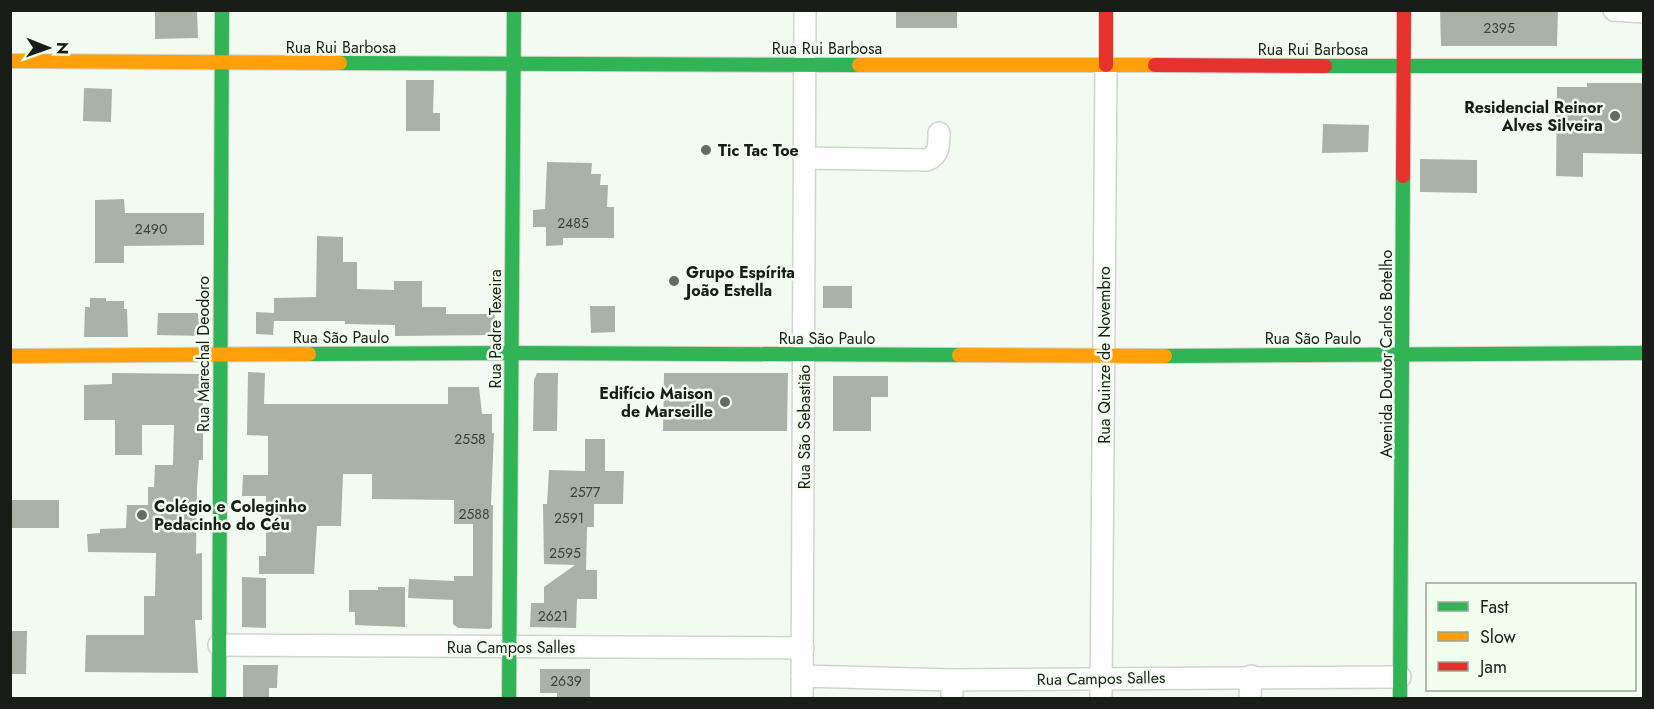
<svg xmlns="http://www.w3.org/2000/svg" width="1654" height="709" font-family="Jost,sans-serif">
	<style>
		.building { fill: #aab2a8 }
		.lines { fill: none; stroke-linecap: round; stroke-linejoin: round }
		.street-casing { stroke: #d0d5cf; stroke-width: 24 }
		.fast-casing { stroke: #d0d5cf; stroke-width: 16 }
		.slow-casing { stroke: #d0d5cf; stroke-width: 16 }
		.jam-casing { stroke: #d0d5cf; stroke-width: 16 }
		.street { stroke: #fdfefd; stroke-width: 21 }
		.fast { stroke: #30b455; stroke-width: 14 }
		.slow { stroke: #ff9f0a; stroke-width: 14 }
		.jam { stroke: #e5322d; stroke-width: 14 }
		.poi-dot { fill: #656a64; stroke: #f1feee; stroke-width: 2 }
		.labels { text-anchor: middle; stroke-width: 5; stroke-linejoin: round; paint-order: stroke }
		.number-label { font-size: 14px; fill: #3c423b }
		.street-label { font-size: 16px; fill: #181d17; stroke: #f1feee }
		.poi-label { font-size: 16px; font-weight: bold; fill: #181d17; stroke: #f1feee; text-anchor: start }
	</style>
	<rect width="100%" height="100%" fill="#f3faf2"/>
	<!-- building -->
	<g class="building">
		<polygon points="173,10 197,10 198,38 155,39 155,11"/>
		<rect x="896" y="10" width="61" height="18"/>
		<polygon points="1440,10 1558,10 1557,46 1441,46"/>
		<polygon points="406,80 434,80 433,113 440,113 440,131 406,131"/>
		<polygon points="1587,83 1644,83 1644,154 1583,153 1583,177 1556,176 1557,87 1587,87"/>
		<polygon points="84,88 112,89 111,122 83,121"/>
		<polygon points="1323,124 1369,125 1368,152 1322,153"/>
		<polygon points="1420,159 1477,160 1477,193 1420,192"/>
		<polygon points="547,162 592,163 591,174 601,174 600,185 608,185 607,207 614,207 614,238 563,238 563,245 546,246 546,227 533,227 533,210 545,209"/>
		<polygon points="124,199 125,213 204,213 204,245 124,246 124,263 95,263 95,200"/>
		<polygon points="317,236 343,237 343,262 357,262 357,289 394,290 394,281 422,281 422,307 446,307 446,314 495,314 494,335 395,336 395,325 345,324 345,321 274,321 273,335 256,334 256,312 274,313 274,298 316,297"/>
		<rect x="823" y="286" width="29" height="22"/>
		<polygon points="90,298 106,298 106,301 124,301 124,309 127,309 128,337 84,337 85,307 90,307"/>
		<polygon points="590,306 615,306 615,332 591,333"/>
		<polygon points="158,313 198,313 198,319 203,319 203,336 157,335"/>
		<polygon points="248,372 265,373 264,404 448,404 448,387 479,387 482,414 492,414 492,433 494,433 491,505 493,505 492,627 490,629 458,628 453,624 453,600 408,598 409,579 454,581 454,576 473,576 473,524 454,524 454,500 372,499 372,474 343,474 341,526 317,526 314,574 259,574 259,556 266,556 266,496 242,496 243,475 268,475 268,436 247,435"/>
		<polygon points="112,373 203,374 203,460 199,460 197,488 196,554 202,553 202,620 195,620 198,673 85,672 86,635 144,635 144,596 155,596 156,553 88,552 87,534 100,533 100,529 126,528 127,505 148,505 148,487 154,487 155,465 173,465 174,425 142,425 142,455 115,455 115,420 84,420 84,385 112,384"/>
		<polygon points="537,373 558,373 557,431 533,431 534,380"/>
		<polygon points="664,373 788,373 787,431 663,431"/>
		<polygon points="833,376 888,376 888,397 871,397 871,431 833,431"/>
		<polygon points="585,439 605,439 605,471 624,471 623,504 594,504 594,527 587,527 586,570 597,570 597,599 577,599 576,628 530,627 531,603 544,603 544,587 575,565 544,564 543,504 547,504 549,470 585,471"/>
		<rect x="10" y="500" width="49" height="28"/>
		<polygon points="242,577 266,578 266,628 242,627"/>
		<polygon points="378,587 405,587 405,627 355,625 355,612 349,612 349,590 378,590"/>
		<polygon points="10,631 27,631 26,674 10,674"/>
		<polygon points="243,665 278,665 277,688 269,688 269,699 243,699"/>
		<polygon points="540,669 590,669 590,699 557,699 557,693 540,693"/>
	</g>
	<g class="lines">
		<defs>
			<g id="street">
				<polyline points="1614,10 1644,12"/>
				<path d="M805,158L927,160C939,155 939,146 939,133"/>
				<polyline points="219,645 803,648"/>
				<polyline points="802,676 952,680 1400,677"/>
				<polyline points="802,698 805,10"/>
				<polyline points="952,698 952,680"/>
				<polyline points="1101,698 1106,65"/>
				<polyline points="1250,698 1251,676"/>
			</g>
			<g id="fast">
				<polyline points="340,63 859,65"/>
				<polyline points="1325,66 1644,66"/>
				<polyline points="309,354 511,353 959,355"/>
				<polyline points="1165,356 1644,353"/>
				<polyline points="219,698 222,10"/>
				<polyline points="509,698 514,10"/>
				<polyline points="1400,698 1403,176"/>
			</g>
			<g id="slow">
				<polyline points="10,61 340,63"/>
				<polyline points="859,65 1155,65"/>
				<polyline points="959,355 1165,356"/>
				<polyline points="10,356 309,354"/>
			</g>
			<g id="jam">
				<polyline points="1106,10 1106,65"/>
				<polyline points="1155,65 1325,66"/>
				<polyline points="1403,176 1404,10"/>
			</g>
		</defs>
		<!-- street casing -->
		<use href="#street" class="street-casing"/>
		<!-- fast casing -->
		<use href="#fast" class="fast-casing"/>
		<!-- slow casing -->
		<use href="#slow" class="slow-casing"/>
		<!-- jam casing -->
		<use href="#jam" class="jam-casing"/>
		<!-- street -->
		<use href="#street" class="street"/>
		<!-- fast -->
		<use href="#fast" class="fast"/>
		<!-- slow -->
		<use href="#slow" class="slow"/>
		<!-- jam -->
		<use href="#jam" class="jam"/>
	</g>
	<!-- markers -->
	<g class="poi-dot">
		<circle cx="1615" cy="116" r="6"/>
		<circle cx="706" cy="150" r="6"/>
		<circle cx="674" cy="281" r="6"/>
		<circle cx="725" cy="402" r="6"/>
		<circle cx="142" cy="515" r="6"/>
	</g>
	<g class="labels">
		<!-- number labels -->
		<g class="number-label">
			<text x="1499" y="33">2395</text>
			<text x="573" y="228">2485</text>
			<text x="151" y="234">2490</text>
			<text x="470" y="444">2558</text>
			<text x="585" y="497">2577</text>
			<text x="474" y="519">2588</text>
			<text x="569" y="523">2591</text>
			<text x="565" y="558">2595</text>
			<text x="553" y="621">2621</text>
			<text x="566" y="686">2639</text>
		</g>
		<!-- street labels -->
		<g class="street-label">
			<text x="341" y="53">Rua Rui Barbosa</text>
			<text x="827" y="54">Rua Rui Barbosa</text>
			<text x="1313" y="55">Rua Rui Barbosa</text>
			<text transform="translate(495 329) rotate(-90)" y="6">Rua Padre Texeira</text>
			<text x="341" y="343">Rua São Paulo</text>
			<text x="827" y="344">Rua São Paulo</text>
			<text x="1313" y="344">Rua São Paulo</text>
			<text transform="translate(203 354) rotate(-90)" y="6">Rua Marechal Deodoro</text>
			<text transform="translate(1386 354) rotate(-90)" y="6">Avenida Doutor Carlos Botelho</text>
			<text transform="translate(1104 355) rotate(-90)" y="6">Rua Quinze de Novembro</text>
			<text transform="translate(804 427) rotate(-90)" y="6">Rua São Sebastião</text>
			<text x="511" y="653">Rua Campos Salles</text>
			<text transform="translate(1101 678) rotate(-1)" y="6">Rua Campos Salles</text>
		</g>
		<!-- poi labels -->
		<g class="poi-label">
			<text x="1603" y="113" text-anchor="end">Residencial Reinor<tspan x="1603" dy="18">Alves Silveira</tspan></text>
			<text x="718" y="156">Tic Tac Toe</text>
			<text x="686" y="278">Grupo Espírita<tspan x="686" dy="18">João Estella</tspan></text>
			<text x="713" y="399" text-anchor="end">Edifício Maison<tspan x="713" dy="18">de Marseille</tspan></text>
			<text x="154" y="512">Colégio e Coleginho<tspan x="154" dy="18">Pedacinho do Céu</tspan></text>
		</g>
	</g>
	<!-- border -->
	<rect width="1654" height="709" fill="none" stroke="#181d17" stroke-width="24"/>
	<!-- legend -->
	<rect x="1426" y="583" width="210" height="108" fill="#f1feee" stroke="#9aa498" stroke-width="1.5"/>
	<rect x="1438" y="602" width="30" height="9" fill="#30b455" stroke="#9aa498" stroke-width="1.5"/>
	<text x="1480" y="613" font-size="18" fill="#181d17">Fast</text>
	<rect x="1438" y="632" width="30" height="9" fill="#ff9f0a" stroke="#9aa498" stroke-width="1.5"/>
	<text x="1480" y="643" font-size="18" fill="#181d17">Slow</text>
	<rect x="1438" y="662" width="30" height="9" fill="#e5322d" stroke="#9aa498" stroke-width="1.5"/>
	<text x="1480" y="673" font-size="18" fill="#181d17">Jam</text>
	<!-- north arrow -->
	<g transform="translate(48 48) rotate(91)" stroke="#f1feee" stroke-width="4.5" paint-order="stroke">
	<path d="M0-4.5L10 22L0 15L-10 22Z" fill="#181d17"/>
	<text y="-9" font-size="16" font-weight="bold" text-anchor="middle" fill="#181d17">N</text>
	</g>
</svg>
